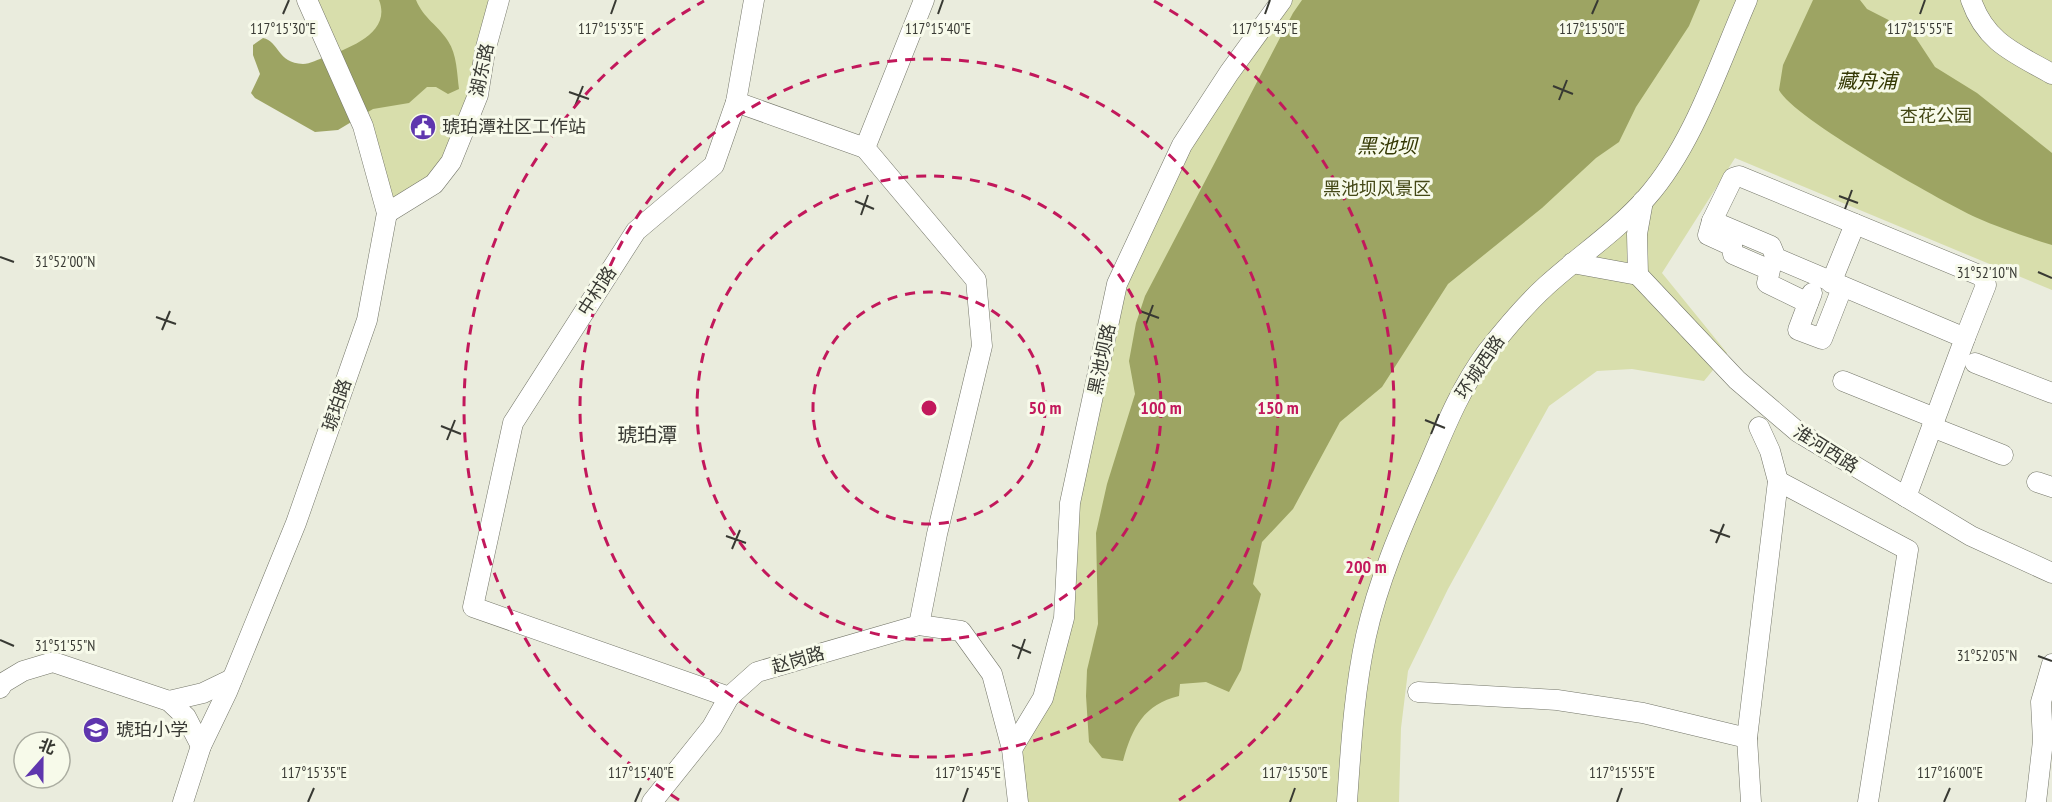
<svg xmlns="http://www.w3.org/2000/svg" width="2052" height="802" font-family="'PT Sans Narrow','Noto Sans SC',sans-serif">
	<style>
		.green { fill: #d8deac }
		.water { fill: #9da463 }
		.lines { fill: none; stroke-linecap: round; stroke-linejoin: round }
		.minor-casing { stroke: #747669; stroke-width: 21 }
		.minor { stroke: #fff; stroke-width: 20 }
		.ticks { fill: none; stroke: #383933; stroke-width: 2 }
		.ring { fill: none; stroke: #c2185b; stroke-width: 3; stroke-dasharray: 10 8 }
		.labels { text-anchor: middle; stroke-width: 6; stroke-linejoin: round; paint-order: stroke }
		.street-label { font-size: 18px; fill: #383933; stroke: #f7faea }
		.park-label { font-size: 18px; fill: #444816; stroke: #f7faea }
		.poi-label { font-size: 18px; fill: #383933; stroke: #f7faea; text-anchor: start }
		.water-label { font-size: 20px; font-style: italic; fill: #353904; stroke: #f7faea }
		.neighbourhood-label { font-size: 20px; fill: #383933; stroke: #f7faea }
		.ticks-label { font-size: 15px; text-anchor: middle; fill: #383933; stroke: #f7faea; stroke-width: 6; stroke-linejoin: round; paint-order: stroke }
		.centre { fill: #c2185b; stroke: #f7faea; stroke-width: 3 }
		.ring-label { font-size: 18px; text-anchor: middle; font-weight: bold; fill: #c2185b; stroke: #f7faea; stroke-width: 6; stroke-linejoin: round; paint-order: stroke }
	</style>
	<rect width="100%" height="100%" fill="#eaecdd"/>
	<!-- green -->
	<g class="green">
		<polygon points="307,0 499,0 451,162 387,213"/>
		<polygon points="1282,0 2052,0 2052,290 1735,158 1662,273 1727,353 1704,381 1632,369 1597,371 1549,406 1448,589 1408,671 1401,728 1399,802 1018,802 1012,749 1043,698 1064,618 1070,503 1117,284 1182,145"/>
	</g>
	<!-- water -->
	<g class="water">
		<path d="M379,0H416C424,19 438,25 448,41C457,54 457,74 459,89L448,94L436,87H427L409,103L373,109L338,130L315,132L255,98L251,93L260,74L253,55V45L263,38C279,41 277,63 303,64C310,64 319,59 325,57C349,48 392,33 379,0Z"/>
		<path d="M1302,0H1700L1689,26L1636,107L1619,142L1596,158L1542,208L1448,284L1382,387L1340,422L1293,509L1262,542L1253,584L1261,594L1241,670L1229,692L1206,682L1180,684L1179,696C1144,704 1132,728 1123,761L1102,758L1089,742L1086,696L1087,670L1098,624L1096,533L1107,484L1135,394L1129,361L1136,323L1145,296L1293,13Z"/>
		<path d="M1813,0H1860L1867,9L1912,32L1935,67L1977,93L2052,153V245C2026,237 2000,228 1975,217C1941,201 1793,118 1779,90L1783,65Z"/>
	</g>
	<g class="lines">
		<defs>
			<g id="minor">
				<polyline points="754,0 736,102 714,165 636,231 513,423 473,607 729,697 757,672 919,625 961,631 992,674 1012,749 1018,802"/>
				<path d="M1971,0C1986,43 2015,53 2052,74"/>
				<polyline points="736,102 865,148"/>
				<polyline points="387,213 434,184 451,162 478,95 485,51 499,0"/>
				<polyline points="1712,221 1733,178 1739,176 1979,275 1985,280 1986,285 1965,338"/>
				<polyline points="1572,263 1638,275"/>
				<polyline points="1638,275 1737,380 1798,432 1971,536 2052,573"/>
				<polyline points="1638,275 1637,234 1643,201"/>
				<polyline points="1831,283 1855,224"/>
				<polyline points="1812,293 1798,330 1822,339 1842,288"/>
				<polyline points="1808,303 1767,283 1770,270 1733,254 1732,246 1708,235 1712,221 1771,246 1776,258 1965,338 1906,497"/>
				<polyline points="1975,363 2052,393"/>
				<polyline points="1843,381 1935,418"/>
				<polyline points="1932,427 2003,455"/>
				<polyline points="1778,481 1908,550 1868,802"/>
				<polyline points="2037,482 2052,487"/>
				<polyline points="919,625 937,534 982,346 976,280 865,148 924,0"/>
				<polyline points="0,688 3,683 23,671 53,662 169,701 186,717 201,746"/>
				<polyline points="1418,692 1557,700 1643,713 1747,738"/>
				<polyline points="169,701 203,693 232,679"/>
				<polyline points="1012,749 1043,698 1064,618 1070,503 1117,284 1182,145 1229,73 1282,0"/>
				<polyline points="183,802 201,746 227,692 296,523 367,320 387,213 363,126 307,0"/>
				<polyline points="652,802 712,727 729,697"/>
				<path d="M1347,802C1351,746 1354,691 1366,636C1379,577 1404,522 1428,467C1445,427 1461,387 1487,352C1505,329 1524,306 1546,286C1579,256 1617,231 1647,197C1693,145 1719,64 1747,0"/>
				<polyline points="1751,802 1747,738 1778,481 1770,451 1759,427"/>
				<polyline points="2036,802 2043,741 2041,702 2052,664"/>
			</g>
		</defs>
		<!-- minor casing -->
		<use href="#minor" class="minor-casing"/>
		<!-- minor -->
		<use href="#minor" class="minor"/>
	</g>
	<!-- ticks -->
	<path class="ticks" d="M283,14L289,0M611,14L616,0M938,14L943,0M1265,14L1270,0M1592,14L1598,0M1920,14L1925,0M1553,86L1573,94M569,92L589,99M1559,100L1567,80M575,106L583,86M1839,196L1858,203M855,201L874,209M1845,209L1852,190M861,215L868,195M0,257L14,262M2038,272L2052,278M1140,311L1159,318M156,317L176,324M1146,324L1153,305M162,330L170,311M1425,420L1445,428M441,426L461,434M1431,434L1439,414M447,440L455,420M1710,530L1730,537M726,536L746,543M1716,543L1724,524M732,549L740,530M0,640L14,646M1012,645L1031,653M2038,656L2052,661M1018,659L1025,639M308,802L314,788M635,802L641,788M963,802L968,788M1290,802L1295,788M1617,802L1622,788M1944,802L1950,788"/>
	<!-- distance rings -->
	<g class="ring">
		<circle cx="929" cy="408" r="116"/>
		<circle cx="929" cy="408" r="232"/>
		<circle cx="929" cy="408" r="349"/>
		<path d="M679 800A465 465 0 0 1 704 1M1154 1A465 465 0 0 1 1179 800"/>
	</g>
	<!-- icons -->
	<defs>
		<symbol id="civic-disc" viewBox="-11 -11 22 22"><circle r="9.5" fill="#5f36ae" stroke="#f7faea"/><path d="M-.6-6.5H3V-4.5H.6V-3L4-1V1h2V6H-6V1h2V-1L-.6-3ZM-1.2 2.5V6h2.4V2.5Z" fill="#fff"/></symbol>
		<symbol id="school-disc" viewBox="-11 -11 22 22"><circle r="9.5" fill="#5f36ae" stroke="#f7faea"/><path d="M0-5L7-2L0 1L-7-2ZM-4 1L0 2.5L4 1V4Q0 6-4 4Z" fill="#fff"/></symbol>
	</defs>
	<g fill-rule="evenodd">
		<use href="#civic-disc" x="408" y="112" width="30" height="30"/>
		<use href="#school-disc" x="81" y="715" width="30" height="30"/>
	</g>
	<g class="labels">
		<!-- street labels -->
		<g class="street-label">
			<text transform="translate(482 70) rotate(-78)" y="6">湖东路</text>
			<text transform="translate(597 291) rotate(-57)" y="6">中村路</text>
			<text transform="translate(1102 359) rotate(-78)" y="6">黑池坝路</text>
			<text transform="translate(1480 367) rotate(-56)" y="6">环城西路</text>
			<text transform="translate(337 405) rotate(-71)" y="6">琥珀路</text>
			<text transform="translate(1826 449) rotate(32)" y="6">淮河西路</text>
			<text transform="translate(798 660) rotate(-16)" y="6">赵岗路</text>
		</g>
		<!-- park labels -->
		<g class="park-label">
			<text x="1936" y="122">杏花公园</text>
			<text x="1377" y="195">黑池坝风景区</text>
		</g>
		<!-- poi labels -->
		<g class="poi-label">
			<text x="442" y="133">琥珀潭社区工作站</text>
			<text x="116" y="736">琥珀小学</text>
		</g>
		<!-- water labels -->
		<g class="water-label">
			<text x="1867" y="88">藏舟浦</text>
			<text x="1387" y="153">黑池坝</text>
		</g>
		<!-- neighbourhood labels -->
		<g class="neighbourhood-label">
			<text x="647" y="442">琥珀潭</text>
		</g>
	</g>
	<g class="ticks-label">
		<text x="283" y="34">117°15'30"E</text>
		<text x="611" y="34">117°15'35"E</text>
		<text x="938" y="34">117°15'40"E</text>
		<text x="1265" y="34">117°15'45"E</text>
		<text x="1592" y="34">117°15'50"E</text>
		<text x="1920" y="34">117°15'55"E</text>
		<text x="65" y="267">31°52'00"N</text>
		<text x="1987" y="278">31°52'10"N</text>
		<text x="65" y="651">31°51'55"N</text>
		<text x="1987" y="661">31°52'05"N</text>
		<text x="314" y="778">117°15'35"E</text>
		<text x="641" y="778">117°15'40"E</text>
		<text x="968" y="778">117°15'45"E</text>
		<text x="1295" y="778">117°15'50"E</text>
		<text x="1622" y="778">117°15'55"E</text>
		<text x="1950" y="778">117°16'00"E</text>
	</g>
	<circle cx="929" cy="408" r="9" class="centre"/>
	<g class="ring-label">
		<text x="1045" y="414">50 m</text>
		<text x="1161" y="414">100 m</text>
		<text x="1278" y="414">150 m</text>
		<text x="1366" y="573">200 m</text>
	</g>
	<!-- north arrow -->
	<g transform="translate(42 760) rotate(21)"><circle r="28" fill="#f7faea" stroke="#abada1" stroke-width="1.5"/>
	<path d="M0-4.5L10 22L0 15L-10 22Z" fill="#5f36ae"/>
	<text y="-9" font-size="16" font-weight="bold" text-anchor="middle" fill="#383933">北</text>
	</g>
</svg>
